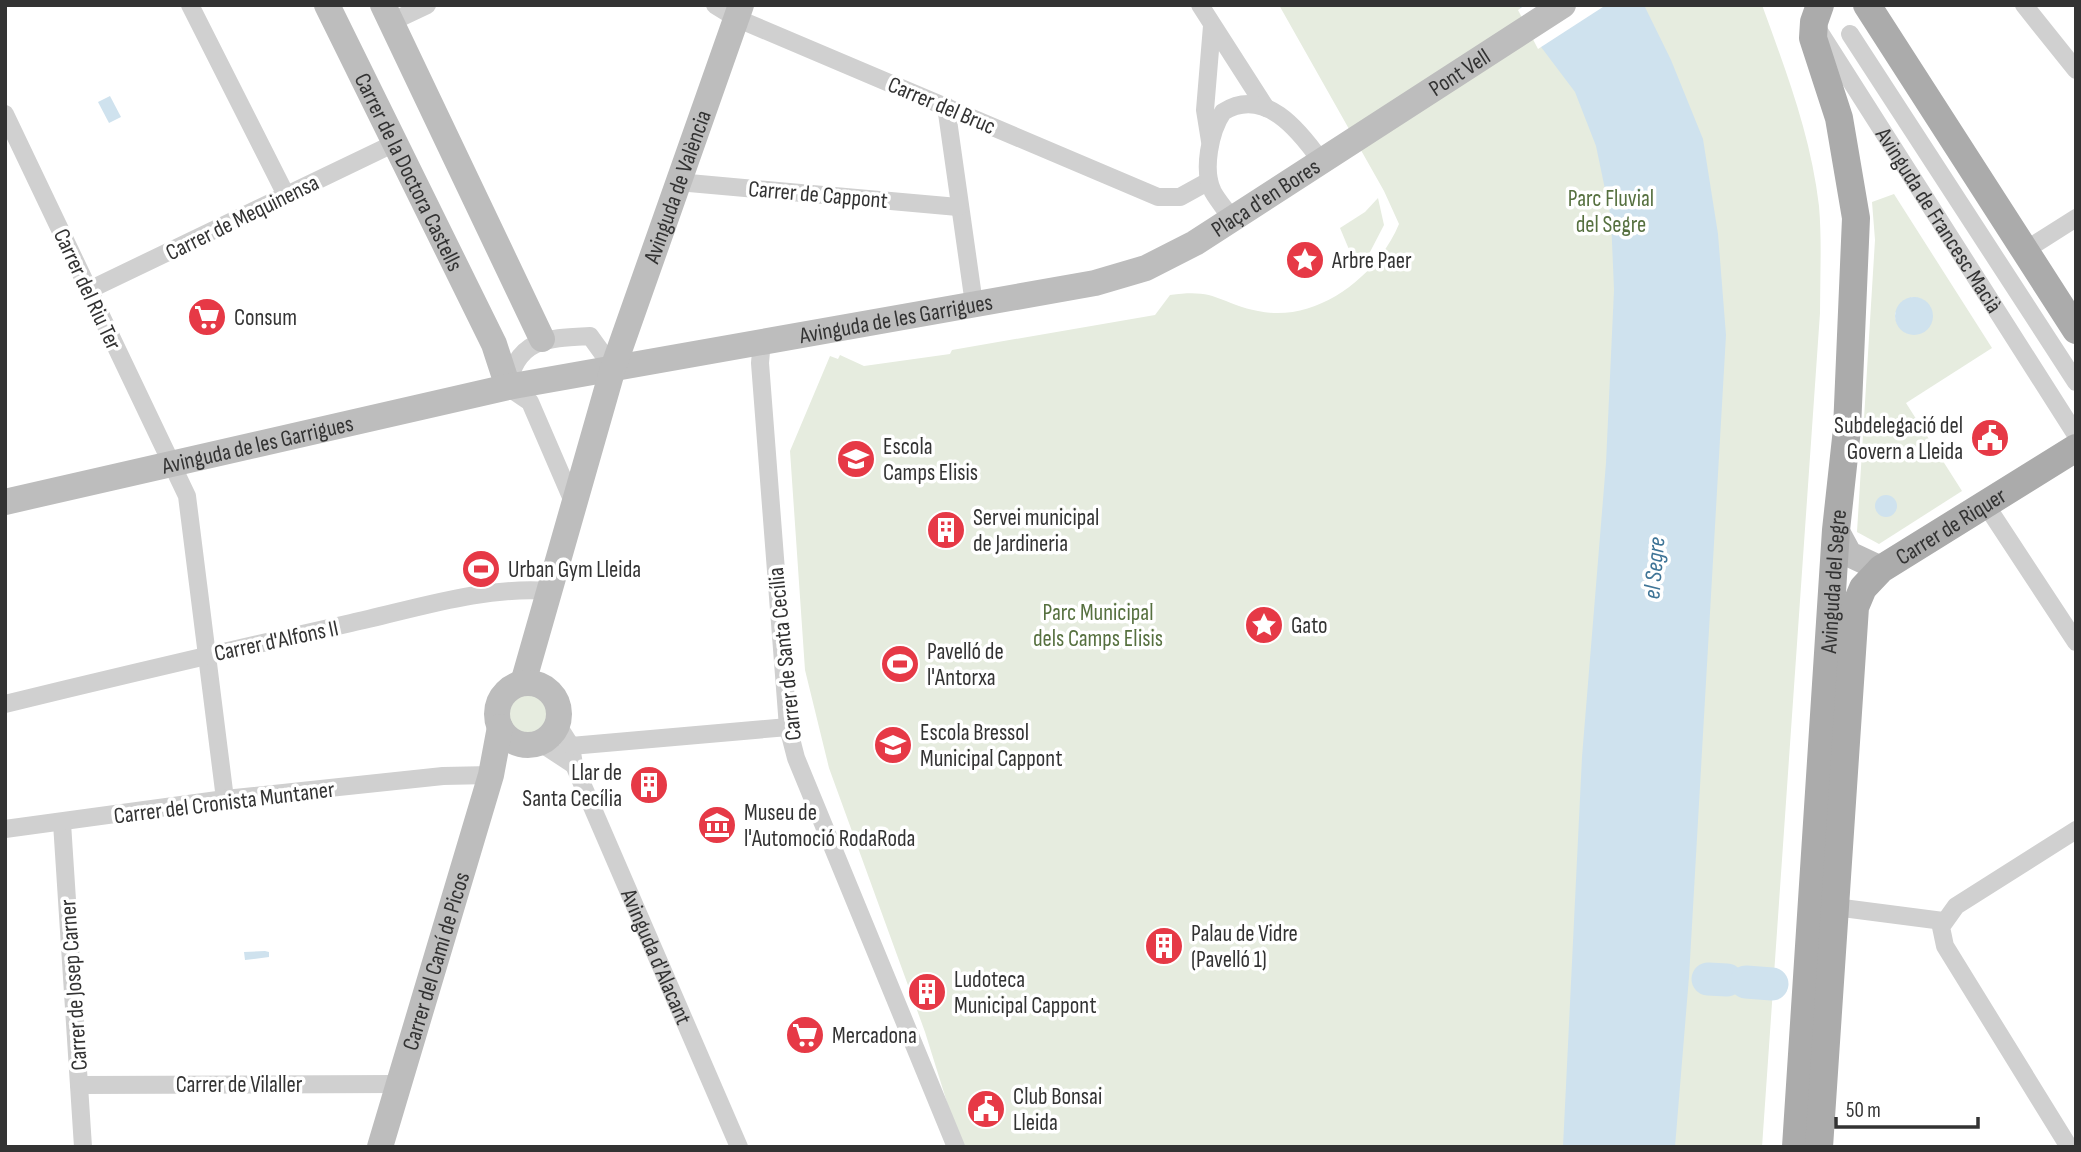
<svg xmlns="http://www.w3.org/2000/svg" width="2081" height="1152" font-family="'Sofia Sans Condensed',sans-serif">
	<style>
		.green { fill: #e6ecdf; fill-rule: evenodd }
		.water { fill: #cfe2ee }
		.pier { fill: #fff }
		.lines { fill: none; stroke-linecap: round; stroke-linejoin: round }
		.river { stroke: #cfe2ee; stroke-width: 33 }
		.street { stroke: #d0d0d0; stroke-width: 18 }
		.secondary { stroke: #bdbdbd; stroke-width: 26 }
		.primary { stroke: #ababab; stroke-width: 28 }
		.labels { text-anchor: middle; stroke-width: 7; stroke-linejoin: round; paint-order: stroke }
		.street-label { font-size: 23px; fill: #333; stroke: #fff }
		.park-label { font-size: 23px; fill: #56703f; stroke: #fff }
		.poi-label { font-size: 23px; fill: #333; stroke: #fff; text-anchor: start }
		.water-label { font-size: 24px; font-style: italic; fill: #3f7597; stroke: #fff }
	</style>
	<rect width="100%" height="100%" fill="#fff"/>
	<!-- green -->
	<g class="green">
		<path d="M1279,5H1762C1786,71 1811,136 1819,206C1822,241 1820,277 1820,313L1762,1147H961L925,1032L829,768L805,670L790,451L830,356L838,359L840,355L864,366L950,354L952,350L1155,315L1170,295C1217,288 1218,303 1258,311C1317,324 1378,275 1399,224L1384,191Z"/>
		<path d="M1894,194L1992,348L1906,403L1962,491L1879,544L1857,532L1875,240L1872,202ZM1912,297L1928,304L1931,322C1921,342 1895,336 1895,313Z"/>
		<polygon points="1378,198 1384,225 1370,252 1356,266 1340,228 1365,212"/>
		<circle cx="529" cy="713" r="20"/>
	</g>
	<!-- water -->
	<g class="water">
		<polygon points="1519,5 1644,5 1671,60 1703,139 1718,234 1726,335 1689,977 1675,1147 1563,1147 1582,757 1606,463 1614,290 1611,218 1596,146 1575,92 1538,43"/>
		<polygon points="110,96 121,117 109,123 98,102"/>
		<circle cx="1914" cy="316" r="19"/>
		<circle cx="1886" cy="506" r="11"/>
		<polygon points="265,951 269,952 269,957 245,960 244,952"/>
	</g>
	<!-- pier -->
	<polygon class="pier" points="1525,5 1606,5 1538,49 1518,10"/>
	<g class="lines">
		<!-- river -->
		<g class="river">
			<polyline points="1708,979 1727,980"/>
			<polyline points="1746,982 1772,984"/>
		</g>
		<!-- street -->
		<g class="street">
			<polyline points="190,5 286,195"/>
			<polyline points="715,5 736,18 1158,197 1180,197 1209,181"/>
			<polyline points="1200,5 1266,108"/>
			<polyline points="2024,5 2076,70"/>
			<polyline points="391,22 427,5"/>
			<path id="s1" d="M1819,31L2076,435"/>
			<polyline points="1850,34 2076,382"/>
			<polyline points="946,106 974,304"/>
			<polyline points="5,114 187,496 225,799"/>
			<polyline points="1210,141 1205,110 1212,26"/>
			<polyline points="678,182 958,207"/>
			<path d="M1232,219C1226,210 1218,201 1213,192C1202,171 1210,131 1223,112C1264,86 1299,130 1321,161"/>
			<polyline points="2024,251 2076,218"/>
			<polyline points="89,290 395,143"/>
			<polyline points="762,340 760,363 788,727 796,758 956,1147"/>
			<path d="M574,504L530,402L508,387C516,338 549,338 590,336L613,368"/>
			<polyline points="1986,505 2076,642"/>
			<path d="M5,704C120,676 235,649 351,623C415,609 483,586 549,591"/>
			<path id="s2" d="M557,724L571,746L574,765L739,1147"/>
			<polyline points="539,742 574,765"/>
			<polyline points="571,746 788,727"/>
			<polyline points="62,823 83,1147"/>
			<polyline points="5,829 225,799 443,776 491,775"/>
			<polyline points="1835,907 1943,921"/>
			<polyline points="79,1085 399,1084"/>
			<polyline points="2069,1147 1945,946 1941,927 1956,906 2076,830"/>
		</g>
		<!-- secondary -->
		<g class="secondary">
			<path id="s3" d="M327,5L494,344L508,387"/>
			<polyline points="383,5 542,339"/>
			<path id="s4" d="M5,502L508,387L1095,283L1146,268L1195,243L1563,5"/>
			<polyline points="1836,530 1849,554 1881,569"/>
			<path id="s5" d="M523,683L613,368L741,5"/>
			<circle cx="528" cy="714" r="31"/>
			<path id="s6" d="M380,1147L491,775L500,727"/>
		</g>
		<!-- primary -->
		<g class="primary">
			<polyline points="1867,5 2076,330"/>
			<path id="s7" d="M1796,1147L1836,530L1847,429L1856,218L1839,118L1813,38L1814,22L1820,5"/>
			<path id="s8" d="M1819,1147L1855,607L1863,588L1881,569L2076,448"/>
		</g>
	</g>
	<!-- icons -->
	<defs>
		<symbol id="sight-disc" viewBox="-11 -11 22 22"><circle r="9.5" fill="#e63946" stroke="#fff"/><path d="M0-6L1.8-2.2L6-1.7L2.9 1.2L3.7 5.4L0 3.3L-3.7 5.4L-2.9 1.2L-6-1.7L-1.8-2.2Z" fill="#fff"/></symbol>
		<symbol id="supermarket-disc" viewBox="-11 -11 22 22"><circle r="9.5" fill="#e63946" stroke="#fff"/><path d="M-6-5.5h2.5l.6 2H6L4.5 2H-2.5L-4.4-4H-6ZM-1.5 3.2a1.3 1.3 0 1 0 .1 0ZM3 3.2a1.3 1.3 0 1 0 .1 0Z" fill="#fff"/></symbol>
		<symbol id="civic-disc" viewBox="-11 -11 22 22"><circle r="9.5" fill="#e63946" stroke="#fff"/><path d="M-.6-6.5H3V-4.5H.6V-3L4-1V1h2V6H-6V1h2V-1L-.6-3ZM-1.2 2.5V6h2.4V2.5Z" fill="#fff"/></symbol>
		<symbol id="school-disc" viewBox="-11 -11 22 22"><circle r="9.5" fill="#e63946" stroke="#fff"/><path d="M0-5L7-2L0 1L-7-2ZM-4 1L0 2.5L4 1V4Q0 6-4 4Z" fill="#fff"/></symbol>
		<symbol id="building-disc" viewBox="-11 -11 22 22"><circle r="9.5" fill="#e63946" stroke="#fff"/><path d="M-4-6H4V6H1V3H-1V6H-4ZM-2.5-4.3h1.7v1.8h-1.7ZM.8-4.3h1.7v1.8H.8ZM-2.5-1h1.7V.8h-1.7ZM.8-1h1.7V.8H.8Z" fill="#fff"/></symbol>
		<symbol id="stadium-disc" viewBox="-11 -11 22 22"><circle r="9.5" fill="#e63946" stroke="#fff"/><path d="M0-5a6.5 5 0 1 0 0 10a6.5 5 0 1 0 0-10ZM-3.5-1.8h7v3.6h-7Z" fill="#fff"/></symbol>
		<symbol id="museum-disc" viewBox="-11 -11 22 22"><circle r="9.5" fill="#e63946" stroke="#fff"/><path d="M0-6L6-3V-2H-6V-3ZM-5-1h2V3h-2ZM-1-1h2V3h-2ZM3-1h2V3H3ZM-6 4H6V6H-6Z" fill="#fff"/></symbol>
	</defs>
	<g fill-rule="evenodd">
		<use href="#sight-disc" x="1283" y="238" width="44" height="44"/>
		<use href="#supermarket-disc" x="185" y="295" width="44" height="44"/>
		<use href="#civic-disc" x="1968" y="416" width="44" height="44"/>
		<use href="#school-disc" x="834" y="437" width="44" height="44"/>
		<use href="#building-disc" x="924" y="508" width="44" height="44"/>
		<use href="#stadium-disc" x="459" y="547" width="44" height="44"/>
		<use href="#sight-disc" x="1242" y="603" width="44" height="44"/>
		<use href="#stadium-disc" x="878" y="642" width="44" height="44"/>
		<use href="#school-disc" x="871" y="723" width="44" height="44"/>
		<use href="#building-disc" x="627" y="763" width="44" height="44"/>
		<use href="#museum-disc" x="695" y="803" width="44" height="44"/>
		<use href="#building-disc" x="1142" y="924" width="44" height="44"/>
		<use href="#building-disc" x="905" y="970" width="44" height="44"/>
		<use href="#supermarket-disc" x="783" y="1013" width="44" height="44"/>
		<use href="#civic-disc" x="964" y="1087" width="44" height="44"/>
	</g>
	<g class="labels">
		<!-- street labels -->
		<g class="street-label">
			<text dy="8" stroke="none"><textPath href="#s4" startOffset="1535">Pont Vell</textPath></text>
			<text transform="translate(942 105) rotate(23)" y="8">Carrer del Bruc</text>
			<text dy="8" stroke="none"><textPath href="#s3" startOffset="186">Carrer de la Doctora Castells</textPath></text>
			<text dy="8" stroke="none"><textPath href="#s5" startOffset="520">Avinguda de València</textPath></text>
			<text transform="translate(818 194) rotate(5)" y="8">Carrer de Cappont</text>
			<text dy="8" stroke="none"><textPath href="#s4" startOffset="1304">Plaça d'en Bores</textPath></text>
			<text transform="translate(242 217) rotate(-26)" y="8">Carrer de Mequinensa</text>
			<text dy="8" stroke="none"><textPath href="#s1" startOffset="224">Avinguda de Francesc Macià</textPath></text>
			<text transform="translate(88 289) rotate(65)" y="8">Carrer del Riu Ter</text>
			<text dy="8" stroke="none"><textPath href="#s4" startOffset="910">Avinguda de les Garrigues</textPath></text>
			<text dy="8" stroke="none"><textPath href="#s4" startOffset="259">Avinguda de les Garrigues</textPath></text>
			<text dy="8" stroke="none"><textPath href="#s8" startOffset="670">Carrer de Riquer</textPath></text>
			<text dy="8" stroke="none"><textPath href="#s7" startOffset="567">Avinguda del Segre</textPath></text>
			<text transform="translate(276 640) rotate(-12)" y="8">Carrer d'Alfons II</text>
			<text transform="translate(784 654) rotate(-96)" y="8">Carrer de Santa Cecília</text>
			<text transform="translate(224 802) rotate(-7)" y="8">Carrer del Cronista Muntaner</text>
			<text dy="8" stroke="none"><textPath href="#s2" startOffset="254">Avinguda d'Alacant</textPath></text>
			<text dy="8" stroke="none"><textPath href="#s6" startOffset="194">Carrer del Camí de Picos</textPath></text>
			<text transform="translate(73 985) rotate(-94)" y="8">Carrer de Josep Carner</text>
			<text x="239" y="1092">Carrer de Vilaller</text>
		</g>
		<!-- park labels -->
		<g class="park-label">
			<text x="1611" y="206">Parc Fluvial<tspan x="1611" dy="26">del Segre</tspan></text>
			<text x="1098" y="620">Parc Municipal<tspan x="1098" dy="26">dels Camps Elisis</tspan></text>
		</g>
		<!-- poi labels -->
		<g class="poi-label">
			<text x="1332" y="268">Arbre Paer</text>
			<text x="234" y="325">Consum</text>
			<text x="1963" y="433" text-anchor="end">Subdelegació del<tspan x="1963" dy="26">Govern a Lleida</tspan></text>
			<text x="883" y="454">Escola<tspan x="883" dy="26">Camps Elisis</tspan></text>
			<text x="973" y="525">Servei municipal<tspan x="973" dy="26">de Jardineria</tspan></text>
			<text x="508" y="577">Urban Gym Lleida</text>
			<text x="1291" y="633">Gato</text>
			<text x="927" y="659">Pavelló de<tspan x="927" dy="26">l'Antorxa</tspan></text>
			<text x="920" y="740">Escola Bressol<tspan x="920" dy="26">Municipal Cappont</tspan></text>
			<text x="622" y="780" text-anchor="end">Llar de<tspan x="622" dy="26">Santa Cecília</tspan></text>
			<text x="744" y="820">Museu de<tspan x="744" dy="26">l'Automoció RodaRoda</tspan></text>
			<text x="1191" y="941">Palau de Vidre<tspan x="1191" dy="26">(Pavelló 1)</tspan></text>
			<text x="954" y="987">Ludoteca<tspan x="954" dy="26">Municipal Cappont</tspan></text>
			<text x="832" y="1043">Mercadona</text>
			<text x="1013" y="1104">Club Bonsai<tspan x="1013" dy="26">Lleida</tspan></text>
		</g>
		<!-- water labels -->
		<g class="water-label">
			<text transform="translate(1654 568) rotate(-85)" y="8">el Segre</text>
		</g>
	</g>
	<!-- border -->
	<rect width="2081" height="1152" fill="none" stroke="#333333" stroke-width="14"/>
	<!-- scale -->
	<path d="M1836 1117v10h142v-10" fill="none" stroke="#333333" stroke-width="3.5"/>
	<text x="1846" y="1117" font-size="21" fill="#333333" stroke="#ffffff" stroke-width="5" paint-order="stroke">50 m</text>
</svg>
